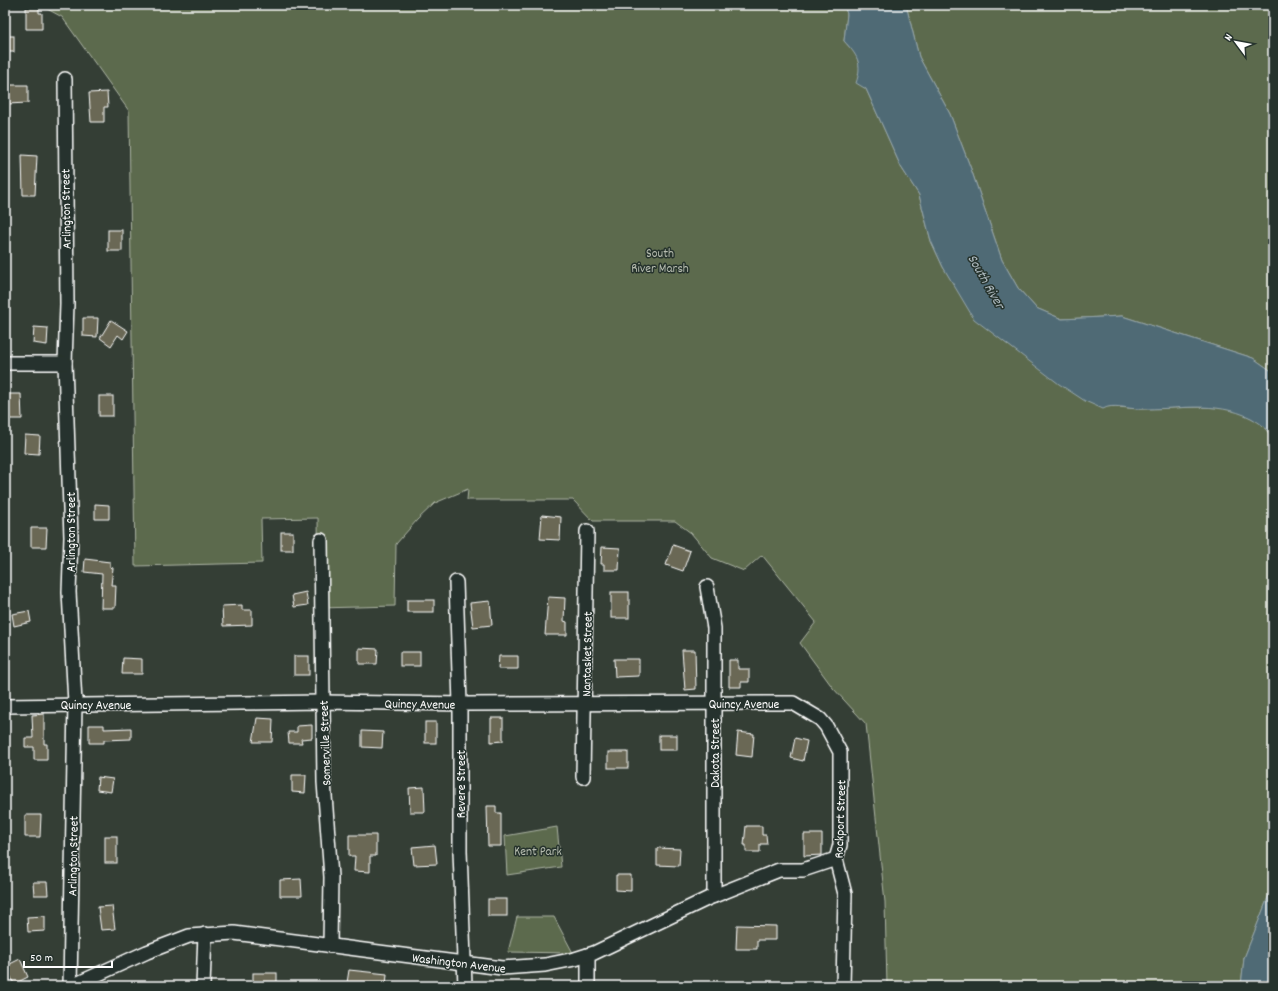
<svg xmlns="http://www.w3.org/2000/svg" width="1278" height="991" font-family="Dekko,sans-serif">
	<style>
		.green { fill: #5c6b4d; stroke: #aeb5a6 }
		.water { fill: #506b75; stroke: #96a6ac }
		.building { fill: #6b6854; stroke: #fff }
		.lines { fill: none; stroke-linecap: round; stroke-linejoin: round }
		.minor-casing { stroke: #fff; stroke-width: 16 }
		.minor { stroke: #26332d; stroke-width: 13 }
		.labels { text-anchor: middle; stroke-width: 3; stroke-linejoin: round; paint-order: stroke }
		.street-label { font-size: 13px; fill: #fff; stroke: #26332d }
		.park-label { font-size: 13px; fill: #b6bcaf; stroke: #26332d }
		.water-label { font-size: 14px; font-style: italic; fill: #b0bcc1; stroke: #26332d }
	</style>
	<rect width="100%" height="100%" fill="#343e35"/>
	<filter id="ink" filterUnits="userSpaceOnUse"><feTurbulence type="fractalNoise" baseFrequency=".025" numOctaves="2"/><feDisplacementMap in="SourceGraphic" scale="8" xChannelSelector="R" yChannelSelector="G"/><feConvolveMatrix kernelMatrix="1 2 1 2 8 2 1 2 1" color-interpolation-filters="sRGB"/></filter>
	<g filter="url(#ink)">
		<!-- green -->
		<g class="green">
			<polygon points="40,5 844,5 847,14 844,41 856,54 866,89 880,120 901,167 919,195 931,241 943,267 959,291 1003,341 1028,359 1108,406 1139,409 1200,407 1222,408 1238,411 1261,423 1273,439 1273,885 1244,958 1241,986 887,986 885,902 866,724 833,688 800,643 816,622 762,555 744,571 712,558 691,533 675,521 593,521 573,500 467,500 468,489 435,503 417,520 396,544 395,606 319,608 318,518 261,519 262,563 135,566 129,111 62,17"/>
			<polygon points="906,5 1273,5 1273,372 1253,358 1122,316 1062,319 1036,308 1018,288 1002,260 971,169 950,114 919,57"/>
			<polygon points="557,827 561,867 507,875 505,836"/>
			<polygon points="517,917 554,917 573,953 508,952"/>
		</g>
		<!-- water -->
		<g class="water">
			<path d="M844,5H906L919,57L950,114L971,169L1002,260L1018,288L1036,308L1062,319L1122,316L1253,358L1273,372V439C1269,429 1260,423 1251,418C1215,400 1177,410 1139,409C1127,409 1113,403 1103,409L1085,401L1059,384L974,319L943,267L931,241L919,195L901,167L866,89L856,83C863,63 857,55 844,41L847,14Z"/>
			<polygon points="1273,885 1273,986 1241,986 1244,958"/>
		</g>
		<!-- building -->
		<g class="building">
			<polygon points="39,7 39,13 42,13 42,29 26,29 26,8"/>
			<rect x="5" y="36" width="9" height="16"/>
			<polygon points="7,85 28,85 28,103 7,104"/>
			<polygon points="107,92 108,107 104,107 104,122 91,122 89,93"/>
			<polygon points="22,155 37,156 35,195 23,195"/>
			<rect x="108" y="230" width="14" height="21"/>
			<polygon points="83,318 98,318 97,337 83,336"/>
			<polygon points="111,320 128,331 123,339 118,335 111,346 100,338"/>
			<polygon points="34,327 48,328 47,345 33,343"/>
			<polygon points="5,394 21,394 22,419 5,419"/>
			<rect x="99" y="396" width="14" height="20"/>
			<polygon points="25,435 40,436 39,454 24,453"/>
			<polygon points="95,504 109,505 109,519 95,519"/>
			<polygon points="542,515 561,517 560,540 540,539"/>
			<polygon points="31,528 47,528 46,547 31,547"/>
			<rect x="281" y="532" width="12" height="18"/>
			<polygon points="673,545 690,551 683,571 666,565"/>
			<polygon points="602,547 620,548 619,570 604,570 604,564 601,564"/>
			<polygon points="85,559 110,562 110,567 113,568 111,585 116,585 115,608 101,608 102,574 84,572"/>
			<polygon points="306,592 308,605 294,607 292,595"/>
			<rect x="611" y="592" width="18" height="26"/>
			<polygon points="548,597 565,598 564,621 567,622 567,635 545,635"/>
			<rect x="407" y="600" width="27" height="12"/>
			<polygon points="490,601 492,625 473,627 470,603"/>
			<polygon points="242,605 242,610 252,610 252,625 223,626 222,606"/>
			<polygon points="29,611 31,622 14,626 12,614"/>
			<polygon points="359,648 378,649 377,664 359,664"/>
			<polygon points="682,650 695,650 696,689 685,690"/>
			<rect x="400" y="652" width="20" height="14"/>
			<rect x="294" y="656" width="15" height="19"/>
			<polygon points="499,656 518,656 518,669 498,669"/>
			<polygon points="123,658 142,659 142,674 122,674"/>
			<polygon points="614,659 639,659 639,676 615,677"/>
			<polygon points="729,660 738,660 738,669 749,669 749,682 741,682 741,687 729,687"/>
			<polygon points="44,714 44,744 47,744 47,760 34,760 34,747 25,747 25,738 33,738 32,715"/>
			<polygon points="257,718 273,719 272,742 253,742"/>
			<polygon points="491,718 503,718 503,741 491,742"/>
			<rect x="425" y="722" width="11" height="21"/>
			<polygon points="89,725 104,725 104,729 131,728 131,739 104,740 104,743 89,743"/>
			<polygon points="312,725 312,738 301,739 302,743 289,743 288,732 297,732 297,726"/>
			<polygon points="362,731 383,732 382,748 362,747"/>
			<polygon points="738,732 754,734 752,757 736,755"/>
			<rect x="659" y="735" width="18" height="15"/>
			<polygon points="795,738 807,741 803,761 791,758"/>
			<rect x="608" y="752" width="20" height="16"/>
			<polygon points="292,775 306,775 305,793 292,792"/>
			<polygon points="98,777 113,779 111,792 97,790"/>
			<polygon points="424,787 425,812 410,812 409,788"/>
			<polygon points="487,806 496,806 496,813 501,813 501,846 488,846"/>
			<polygon points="25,815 41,815 40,837 25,837"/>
			<polygon points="746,826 762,826 762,835 766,835 767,844 760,844 760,852 746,852 746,845 744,845"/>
			<polygon points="804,834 822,834 822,855 804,856"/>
			<polygon points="349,835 376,835 376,856 370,856 370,872 354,871 355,856 349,856"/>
			<rect x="105" y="836" width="12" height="27"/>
			<polygon points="435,845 437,864 414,865 412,847"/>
			<polygon points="657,848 680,849 679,866 657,865"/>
			<polygon points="616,875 631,875 631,891 616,890"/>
			<polygon points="301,879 302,896 280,896 280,880"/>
			<polygon points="33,882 47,882 48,895 34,895"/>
			<rect x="488" y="899" width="19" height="17"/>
			<polygon points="112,906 115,929 101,930 98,907"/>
			<polygon points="45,916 45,931 28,932 27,917"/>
			<polygon points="737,925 776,926 776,940 757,940 757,949 736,949"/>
			<polygon points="20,959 28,977 14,984 6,966"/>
			<polygon points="349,970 387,974 386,986 365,986 347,983"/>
			<rect x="253" y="973" width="24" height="12"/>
		</g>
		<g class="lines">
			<defs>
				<g id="minor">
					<polyline points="65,79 67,304 65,363 71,537 69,592 75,703 70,986"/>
					<polyline points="5,363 65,363"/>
					<polyline points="321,540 324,782 331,877 330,946"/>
					<polyline points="456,582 460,704 460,851 465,986"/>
					<polyline points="707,587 714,628 714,896"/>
					<polyline points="5,706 322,702 466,704 793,703 820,719 826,726 840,752 840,845 836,859 845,894 843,986"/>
					<polyline points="583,777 587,531"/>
					<polyline points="588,955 588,986"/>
					<polyline points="72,986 147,952 189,936 234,933 502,968 545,965 575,959 594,953 709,898 779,870 803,870 836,859"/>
					<polyline points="203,986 205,934"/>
				</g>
			</defs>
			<!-- minor casing -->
			<use href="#minor" class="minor-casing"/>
			<!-- minor -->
			<use href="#minor" class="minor"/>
		</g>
	</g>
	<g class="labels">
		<!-- street labels -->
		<g class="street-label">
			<text transform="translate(65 209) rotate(-91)" y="5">Arlington Street</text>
			<text transform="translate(70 532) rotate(-90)" y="5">Arlington Street</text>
			<text transform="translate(586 654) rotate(-89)" y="5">Nantasket Street</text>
			<text transform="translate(420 703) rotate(1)" y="5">Quincy Avenue</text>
			<text x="744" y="708">Quincy Avenue</text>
			<text x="96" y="709">Quincy Avenue</text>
			<text transform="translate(324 743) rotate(-92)" y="5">Somerville Street</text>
			<text transform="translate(714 753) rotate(-90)" y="5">Dakota Street</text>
			<text transform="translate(460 784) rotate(-90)" y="5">Revere Street</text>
			<text transform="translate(839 819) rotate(-88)" y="5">Rockport Street</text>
			<text transform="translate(72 856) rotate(-89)" y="5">Arlington Street</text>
			<text transform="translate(459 962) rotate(7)" y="5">Washington Avenue</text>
		</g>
		<!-- park labels -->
		<g class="park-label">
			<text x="660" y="257">South<tspan x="660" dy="15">River Marsh</tspan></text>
			<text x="538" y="855">Kent Park</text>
		</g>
		<!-- water labels -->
		<g class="water-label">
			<text transform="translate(987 281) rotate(60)" y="5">South River</text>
		</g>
	</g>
	<!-- margin -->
	<rect width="1278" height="991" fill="none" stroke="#26332d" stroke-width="20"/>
	<rect x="10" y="10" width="1258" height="971" fill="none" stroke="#fff" stroke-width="1.5" filter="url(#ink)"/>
	<!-- north arrow -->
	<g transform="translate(1236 42) rotate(302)" stroke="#26332d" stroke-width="3" paint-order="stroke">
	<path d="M0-3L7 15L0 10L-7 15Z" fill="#ffffff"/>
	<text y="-6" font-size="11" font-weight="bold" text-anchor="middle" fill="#ffffff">N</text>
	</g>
	<!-- scale -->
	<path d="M24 961v6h88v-6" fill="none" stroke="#ffffff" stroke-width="2"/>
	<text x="30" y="961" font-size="12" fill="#ffffff" stroke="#26332d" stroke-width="3" paint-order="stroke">50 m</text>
</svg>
